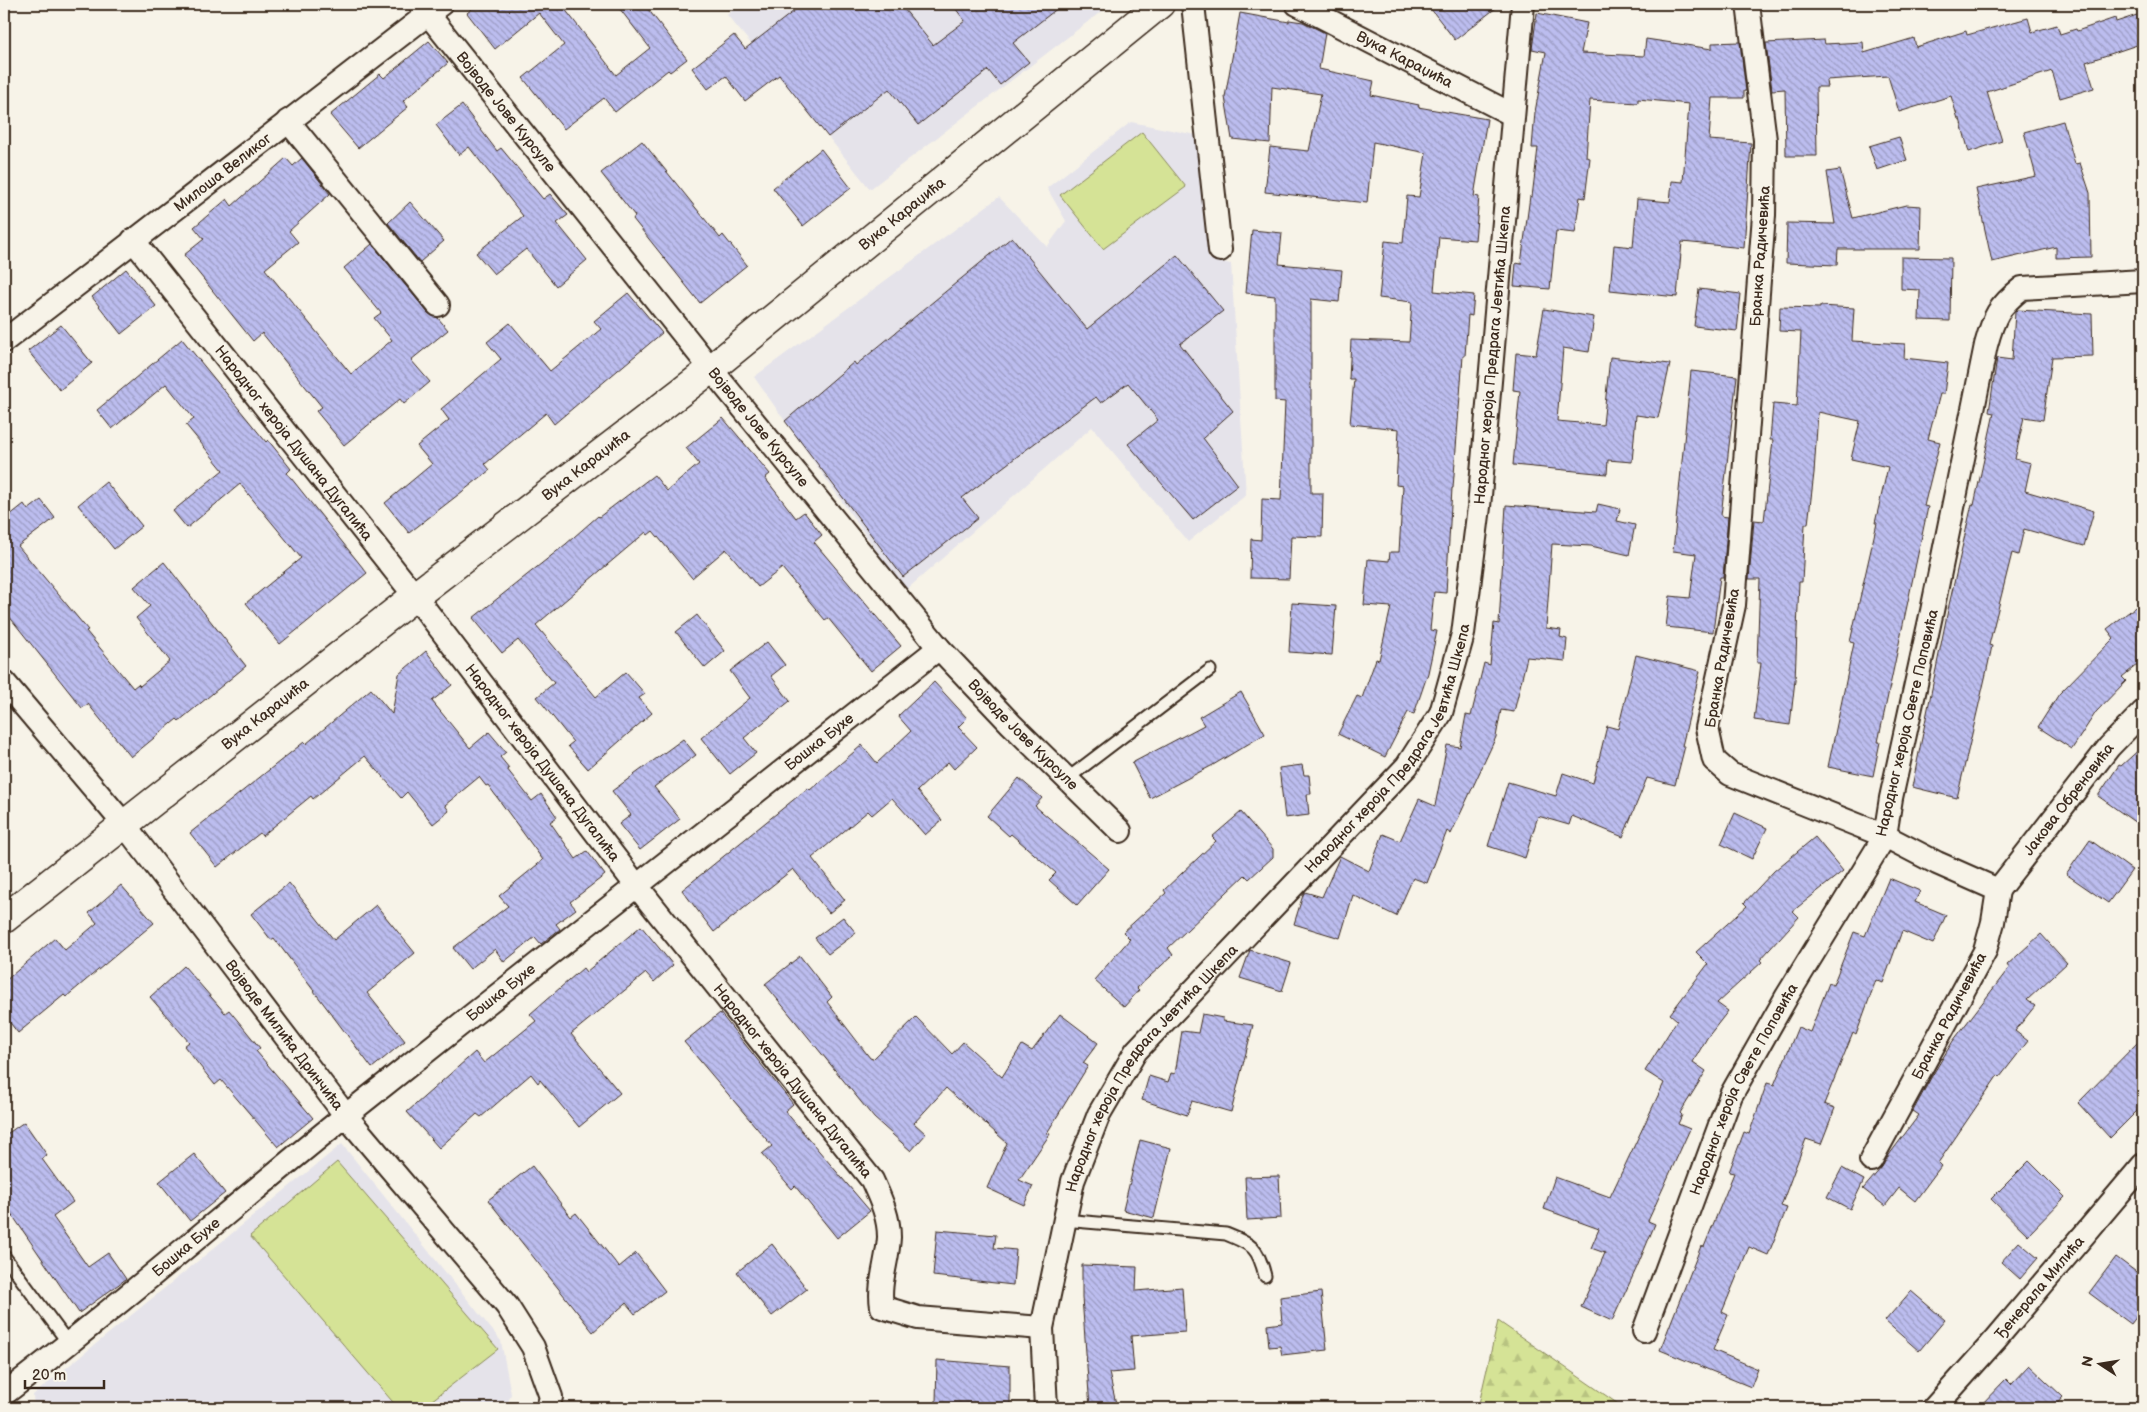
<svg xmlns="http://www.w3.org/2000/svg" width="2147" height="1412" font-family="'Balsamiq Sans',sans-serif">
	<style>
		.built { fill: #e5e3ea }
		.forest { fill: url(#forest-firs); stroke: #88865a }
		.pitch { fill: #d5e396; stroke: #88865a }
		.building { fill: url(#building-back-hatch); stroke: #3b2a1e }
		.lines { fill: none; stroke-linecap: round; stroke-linejoin: round }
		.service-casing { stroke: #3b2a1e; stroke-width: 15 }
		.minor-casing { stroke: #3b2a1e; stroke-width: 26 }
		.tertiary-casing { stroke: #3b2a1e; stroke-width: 31 }
		.service { stroke: #f7f3e8; stroke-width: 11 }
		.minor { stroke: #f7f3e8; stroke-width: 22 }
		.tertiary { stroke: #f7f3e8; stroke-width: 28 }
		.labels { text-anchor: middle; stroke-width: 5; stroke-linejoin: round; paint-order: stroke }
		.street-label { font-size: 15px; fill: #3b2a1e; stroke: #f7f3e8 }
	</style>
	<defs>
		<pattern id="forest-firs" width="22" height="20" patternUnits="userSpaceOnUse" patternTransform="scale(1.25)"><rect width="22" height="20" fill="#d5e396"/><path d="M5 1l3.5 6h-7zM16 11l3.5 6h-7z" fill="#b8c381"/></pattern>
		<pattern id="building-back-hatch" width="6" height="6" patternUnits="userSpaceOnUse" patternTransform="scale(1.25)"><rect width="6" height="6" fill="#bcbdef"/><path d="M-1 5l2 2M0 0l6 6M5-1l2 2" fill="none" stroke="#9a9ac1"/></pattern>
	</defs>
	<rect width="100%" height="100%" fill="#f7f3e8"/>
	<filter id="ink" filterUnits="userSpaceOnUse"><feTurbulence type="fractalNoise" baseFrequency=".02" numOctaves="2"/><feDisplacementMap in="SourceGraphic" scale="10" xChannelSelector="R" yChannelSelector="G"/><feConvolveMatrix kernelMatrix="1 2 1 2 8 2 1 2 1" color-interpolation-filters="sRGB"/></filter>
	<g filter="url(#ink)">
		<!-- built -->
		<g class="built">
			<polygon points="740,4 1111,4 870,189 801,103 727,15"/>
			<polygon points="1131,122 1196,135 1209,259 1231,264 1246,495 1188,542 1092,427 905,591 754,377 999,197 1047,247 1066,221 1047,188"/>
			<polygon points="342,1144 501,1341 511,1394 506,1408 34,1408 33,1395"/>
		</g>
		<!-- forest -->
		<polygon class="forest" points="1498,1321 1624,1408 1478,1408"/>
		<!-- pitch -->
		<g class="pitch">
			<polygon points="1142,132 1186,187 1103,249 1060,195"/>
			<polygon points="337,1162 498,1349 422,1408 398,1408 250,1236"/>
		</g>
		<!-- building -->
		<g class="building">
			<polygon points="478,4 561,4 616,75 650,48 616,4 644,4 687,59 670,72 668,70 615,112 604,98 564,129 523,78 564,45 539,13 495,49 467,13"/>
			<polygon points="803,4 900,4 933,45 965,21 952,4 1063,4 1013,43 1029,62 1000,85 988,70 918,125 889,89 828,137 779,75 745,101 726,76 708,89 692,68 734,35 745,49"/>
			<polygon points="1427,4 1501,4 1455,40"/>
			<polygon points="1240,13 1289,22 1289,20 1303,22 1325,33 1319,69 1374,81 1371,95 1419,105 1418,107 1487,119 1474,196 1479,197 1475,240 1439,237 1434,291 1474,295 1472,316 1468,315 1465,356 1463,356 1453,488 1452,488 1446,593 1434,592 1430,630 1437,631 1428,673 1414,714 1408,712 1385,757 1338,734 1357,696 1362,698 1376,659 1379,660 1391,607 1364,605 1368,559 1389,561 1390,552 1399,552 1403,486 1396,485 1399,429 1350,424 1354,379 1349,379 1351,340 1409,342 1412,302 1379,298 1385,241 1403,243 1407,196 1419,197 1426,153 1373,142 1367,203 1265,192 1270,147 1309,151 1321,94 1272,87 1270,143 1232,139 1225,97"/>
			<polygon points="1537,13 1587,23 1581,53 1644,56 1646,39 1712,49 1712,43 1740,42 1746,91 1744,91 1744,98 1712,98 1709,140 1751,143 1744,248 1682,242 1677,297 1610,290 1614,245 1633,247 1637,199 1670,202 1672,181 1683,182 1689,104 1638,99 1638,103 1590,100 1586,157 1590,158 1585,198 1580,197 1575,233 1556,231 1550,289 1514,286 1516,263 1521,264 1530,196 1532,197 1538,148 1532,148 1535,112 1546,52 1532,49"/>
			<polygon points="2143,13 2143,43 2086,62 2094,88 2060,98 2052,71 1987,92 2002,141 1969,152 1960,119 1958,119 1951,96 1899,112 1888,76 1826,80 1827,87 1816,87 1817,156 1786,156 1785,89 1772,90 1766,43 1824,40 1825,44 1863,42 1864,53 1914,38 1916,47 1966,31 1967,35 2028,18 2032,32 2057,25 2060,34 2076,29 2077,31 2115,18 2116,22"/>
			<polygon points="429,41 448,63 403,101 408,107 358,148 330,115 380,74 384,78"/>
			<polygon points="462,105 497,151 501,148 543,199 550,194 568,215 557,223 587,260 556,286 526,249 494,274 476,253 523,216 469,147 459,155 436,125"/>
			<polygon points="2063,121 2075,164 2080,163 2090,193 2091,257 2056,258 2056,247 1992,262 1976,189 2036,176 2024,132"/>
			<polygon points="1899,137 1907,160 1877,170 1869,146"/>
			<polygon points="642,141 720,238 723,235 747,265 700,303 633,219 635,216 601,173"/>
			<polygon points="821,149 851,188 803,226 773,188"/>
			<polygon points="286,158 293,166 302,158 330,194 289,231 298,242 265,269 351,374 392,340 374,318 381,313 344,268 372,244 428,313 438,318 448,330 411,360 430,382 404,404 400,399 344,445 316,411 322,407 262,333 253,341 184,255 204,239 194,227 227,199 232,206"/>
			<polygon points="1840,170 1853,218 1906,205 1921,206 1920,249 1838,249 1837,265 1786,263 1787,223 1835,224 1827,172"/>
			<polygon points="410,202 444,241 420,262 388,223"/>
			<polygon points="1252,230 1282,233 1279,264 1342,270 1339,302 1311,299 1311,493 1323,493 1322,537 1291,536 1289,579 1250,578 1251,539 1261,540 1262,499 1281,500 1285,402 1275,401 1275,296 1246,293"/>
			<polygon points="1012,237 1087,329 1177,255 1223,311 1180,344 1233,411 1203,438 1238,485 1193,520 1128,444 1158,420 1128,383 1101,403 1096,397 962,498 978,518 903,577 785,421 854,362 856,365"/>
			<polygon points="1901,257 1951,258 1950,321 1919,320 1920,290 1901,289"/>
			<polygon points="126,269 156,306 121,334 92,297"/>
			<polygon points="1699,289 1741,294 1737,331 1694,326"/>
			<polygon points="628,293 662,333 554,424 546,413 485,464 490,470 409,533 385,503 432,464 417,446 449,420 441,409 501,359 487,342 510,323 550,371 601,329 594,321"/>
			<polygon points="1820,306 1854,308 1852,341 1905,344 1904,358 1948,363 1944,394 1940,394 1928,439 1940,442 1924,506 1928,507 1878,742 1880,742 1873,776 1828,767 1854,643 1850,642 1877,523 1875,523 1888,467 1851,459 1860,421 1818,412 1814,473 1808,524 1805,524 1802,582 1799,582 1795,680 1790,725 1754,720 1761,663 1757,663 1760,579 1749,579 1754,520 1764,521 1773,440 1770,440 1773,404 1797,406 1801,332 1779,331 1780,307 1820,308"/>
			<polygon points="1544,309 1594,317 1589,352 1563,348 1557,421 1603,425 1610,357 1670,364 1658,418 1636,415 1632,462 1608,460 1607,474 1513,465 1520,391 1513,390 1516,353 1536,355"/>
			<polygon points="2017,310 2092,314 2093,356 2052,357 2043,420 2024,417 2015,459 2031,463 2025,491 2094,511 2084,546 2024,529 2018,555 2012,553 1989,645 1992,646 1986,674 1957,798 1912,787 1949,605 1972,504 1974,505 1994,413 1989,412 1997,358 2012,360 2015,312"/>
			<polygon points="61,325 92,363 60,390 28,351"/>
			<polygon points="182,339 266,442 268,440 291,469 287,473 367,573 280,644 246,603 301,558 240,484 187,528 173,511 223,470 186,425 194,419 166,384 112,429 97,410"/>
			<polygon points="1691,371 1737,376 1721,516 1728,517 1723,577 1720,577 1713,632 1666,627 1670,596 1690,598 1696,554 1673,551"/>
			<polygon points="723,418 770,474 765,478 796,518 804,512 822,535 814,542 901,646 871,671 828,618 825,620 782,568 758,587 726,549 692,578 653,531 648,535 646,532 536,625 596,697 626,672 645,694 639,698 652,713 588,769 568,746 573,742 537,697 554,683 518,640 502,653 473,618 566,544 598,516 599,517 654,475 667,491 699,464 686,448"/>
			<polygon points="106,482 142,526 114,549 78,505"/>
			<polygon points="41,500 55,518 18,546 88,630 86,631 133,688 138,684 140,686 170,661 136,618 150,606 134,587 164,562 246,666 179,721 177,719 131,757 88,704 82,708 4,610 4,520 24,504 28,510"/>
			<polygon points="1598,504 1620,509 1617,521 1635,525 1629,555 1591,546 1552,544 1546,628 1561,630 1560,637 1567,639 1565,661 1527,657 1514,712 1501,710 1496,737 1451,834 1447,831 1427,883 1413,878 1396,916 1353,895 1340,938 1294,924 1303,895 1305,892 1322,897 1340,856 1369,871 1383,834 1400,841 1419,799 1435,806 1447,745 1460,747 1466,715 1471,716 1484,663 1490,665 1494,623 1499,624 1506,505 1596,512"/>
			<polygon points="2143,601 2143,660 2122,677 2126,681 2096,712 2072,749 2038,727 2059,694 2114,638 2107,629"/>
			<polygon points="1292,603 1336,606 1332,655 1289,652"/>
			<polygon points="697,615 725,651 705,668 676,632"/>
			<polygon points="767,642 785,665 771,676 790,701 744,738 756,753 730,774 701,738 750,698 730,671"/>
			<polygon points="426,651 452,685 432,701 470,748 489,732 506,752 500,757 509,768 507,769 532,801 541,794 557,817 550,822 576,859 587,851 605,875 570,902 576,909 556,924 560,929 541,944 535,937 504,962 495,949 470,969 453,948 508,906 499,896 543,860 488,785 486,786 479,777 445,805 449,811 433,824 407,792 401,798 365,756 313,799 311,796 262,836 260,833 217,867 190,833 304,742 306,744 371,689 392,714 399,674"/>
			<polygon points="1636,655 1700,671 1682,746 1685,746 1675,785 1647,778 1623,837 1572,816 1569,825 1538,816 1525,858 1488,846 1508,782 1556,796 1563,773 1593,783 1607,726 1618,729"/>
			<polygon points="934,682 967,718 958,727 977,747 954,769 948,762 917,791 942,820 925,835 892,798 872,815 868,811 812,858 845,900 829,913 793,869 714,932 682,890 808,788 810,790 862,745 877,763 911,731 898,716"/>
			<polygon points="1241,692 1265,734 1213,765 1150,798 1132,763 1204,725 1199,717"/>
			<polygon points="683,739 696,755 654,787 680,819 640,850 619,824 631,815 612,791"/>
			<polygon points="2143,746 2143,828 2098,796 2119,765 2121,766"/>
			<polygon points="1302,765 1304,775 1309,775 1311,794 1307,794 1309,815 1285,818 1279,768"/>
			<polygon points="1019,778 1042,798 1035,806 1109,869 1077,905 1049,880 1056,873 1011,834 1009,836 987,816"/>
			<polygon points="1241,812 1273,849 1273,857 1249,879 1245,875 1168,948 1173,955 1137,988 1139,990 1124,1007 1094,980 1130,939 1123,932 1166,893 1164,890 1216,841 1212,837"/>
			<polygon points="1735,813 1767,828 1752,859 1721,844"/>
			<polygon points="1815,837 1843,871 1793,911 1799,917 1760,960 1762,962 1717,1003 1728,1011 1707,1038 1693,1062 1706,1071 1680,1113 1682,1115 1678,1124 1690,1129 1648,1221 1655,1224 1637,1267 1612,1321 1581,1307 1605,1253 1591,1248 1599,1229 1544,1209 1555,1177 1610,1197 1664,1083 1645,1071 1677,1020 1670,1014 1708,964 1696,952 1747,906 1744,903 1774,871"/>
			<polygon points="2090,840 2132,870 2108,903 2066,874"/>
			<polygon points="1889,878 1920,891 1915,902 1946,915 1933,944 1902,931 1883,983 1876,980 1856,1035 1853,1033 1824,1104 1835,1108 1821,1144 1806,1139 1781,1206 1787,1208 1768,1255 1749,1247 1722,1312 1728,1315 1713,1350 1758,1369 1751,1387 1660,1350 1701,1246 1704,1247 1734,1173 1729,1172 1744,1132 1749,1134 1767,1083 1774,1085 1798,1027 1810,1032 1829,983 1833,985 1854,932 1865,936"/>
			<polygon points="289,883 334,940 376,905 415,953 367,993 405,1041 372,1068 274,938 271,940 251,914"/>
			<polygon points="121,885 154,923 66,997 64,995 18,1033 4,1015 4,982 55,938 65,950 97,923 89,913"/>
			<polygon points="843,917 856,933 828,954 815,938"/>
			<polygon points="641,926 673,965 654,982 646,973 571,1034 620,1093 579,1127 540,1080 538,1083 531,1074 481,1117 477,1114 439,1148 407,1112 475,1052 484,1063 536,1021 530,1014 583,968 586,972"/>
			<polygon points="2041,934 2067,963 2027,1000 2035,1006 2015,1031 2028,1041 2000,1077 1998,1075 1938,1163 1941,1166 1915,1201 1899,1188 1885,1206 1863,1189 1882,1167 1889,1155 1919,1115 1913,1111 1932,1076 1953,1041 2009,968 2007,965"/>
			<polygon points="1250,950 1291,963 1282,991 1240,978"/>
			<polygon points="800,956 832,997 827,1002 870,1058 873,1059 916,1017 952,1054 963,1042 1002,1077 1022,1045 1032,1051 1060,1014 1098,1043 1083,1063 1088,1066 1047,1133 1050,1134 1019,1180 1033,1186 1024,1205 987,1188 1007,1143 946,1088 914,1123 926,1134 911,1151 874,1118 765,984"/>
			<polygon points="184,966 225,1013 229,1010 260,1048 256,1051 313,1118 278,1147 221,1080 215,1085 184,1046 189,1042 150,997"/>
			<polygon points="720,1013 793,1104 785,1111 870,1211 837,1238 795,1186 792,1189 762,1154 772,1146 684,1042"/>
			<polygon points="1202,1014 1223,1018 1223,1021 1253,1025 1231,1112 1192,1101 1187,1115 1142,1100 1149,1076 1168,1082 1171,1073 1175,1074 1182,1031 1198,1033"/>
			<polygon points="2143,1037 2143,1105 2110,1138 2078,1103"/>
			<polygon points="24,1122 47,1155 42,1159 73,1202 53,1217 88,1267 108,1253 126,1279 79,1313 4,1203 4,1136"/>
			<polygon points="1140,1140 1171,1148 1154,1218 1123,1210"/>
			<polygon points="194,1154 225,1193 190,1221 159,1182"/>
			<polygon points="2029,1161 2065,1197 2028,1235 1991,1199"/>
			<polygon points="532,1166 571,1217 576,1213 619,1267 636,1253 665,1291 635,1314 626,1303 593,1332 488,1200"/>
			<polygon points="1842,1168 1864,1180 1850,1209 1827,1197"/>
			<polygon points="1279,1176 1281,1218 1247,1220 1245,1177"/>
			<polygon points="937,1230 996,1235 994,1248 1016,1250 1013,1285 933,1276"/>
			<polygon points="2019,1242 2038,1258 2020,1279 2001,1262"/>
			<polygon points="772,1244 807,1289 772,1316 737,1272"/>
			<polygon points="2116,1257 2143,1277 2143,1308 2131,1324 2089,1293"/>
			<polygon points="1082,1265 1137,1267 1136,1291 1182,1287 1185,1332 1131,1336 1134,1371 1109,1373 1117,1408 1090,1408 1082,1297"/>
			<polygon points="1911,1291 1945,1320 1919,1351 1885,1321"/>
			<polygon points="1321,1292 1327,1350 1282,1355 1280,1346 1269,1347 1267,1325 1282,1323 1280,1297"/>
			<polygon points="937,1360 1010,1366 1010,1404 936,1403"/>
			<polygon points="2029,1365 2063,1397 2053,1408 1978,1408 2006,1379 2011,1384"/>
		</g>
		<g class="lines">
			<defs>
				<g id="service">
					<polyline points="1067,779 1210,670"/>
					<path d="M1063,1220L1226,1234C1253,1245 1258,1247 1265,1276"/>
					<polyline points="4,1256 69,1344"/>
				</g>
				<g id="minor">
					<path id="s1" d="M420,4L711,369L939,648L1011,724L1120,831"/>
					<polyline points="1193,4 1220,250"/>
					<path id="s2" d="M1297,4L1513,115"/>
					<polyline points="1748,4 1765,140 1764,215 1734,605 1707,728 1714,760 1730,774 1885,836 1937,863 1998,890 1993,922 1985,951 1871,1160"/>
					<polyline points="288,121 438,305"/>
					<path id="s3" d="M133,240L415,596L636,885L872,1180C880,1198 889,1216 889,1237C888,1261 878,1283 882,1307L918,1318L1042,1328"/>
					<path id="s4" d="M4,341L441,4"/>
					<path id="s5" d="M4,682L124,824L346,1116L507,1306L533,1347L551,1397L548,1408"/>
					<path id="s6" d="M1998,890L2109,747L2143,712"/>
					<path id="s7" d="M1644,1331L1731,1095L1787,996L1885,836L1891,798L1932,611L1986,345C1994,316 1998,307 2022,288L2143,281"/>
					<path id="s8" d="M4,1394C122,1304 233,1206 349,1113C545,957 742,802 939,648"/>
					<path id="s9" d="M1046,1408L1042,1328L1073,1181L1099,1114L1136,1051L1407,766L1441,713L1463,634L1479,507L1523,4"/>
					<path id="s10" d="M1934,1408L1996,1339L2143,1165"/>
				</g>
				<g id="tertiary">
					<path id="s11" d="M4,919L415,596L711,369L1160,4"/>
				</g>
			</defs>
			<!-- service casing -->
			<use href="#service" class="service-casing"/>
			<!-- minor casing -->
			<use href="#minor" class="minor-casing"/>
			<!-- tertiary casing -->
			<use href="#tertiary" class="tertiary-casing"/>
			<!-- service -->
			<use href="#service" class="service"/>
			<!-- minor -->
			<use href="#minor" class="minor"/>
			<!-- tertiary -->
			<use href="#tertiary" class="tertiary"/>
		</g>
	</g>
	<g class="labels">
		<!-- street labels -->
		<g class="street-label">
			<text dy="5" stroke="none"><textPath href="#s2" startOffset="121">Вука Караџића</textPath></text>
			<text dy="5" stroke="none"><textPath href="#s1" startOffset="138">Војводе Јове Курсуле</textPath></text>
			<text dy="5" stroke="none"><textPath href="#s4" startOffset="276">Милоша Великог</textPath></text>
			<text dy="5" stroke="none"><textPath href="#s11" startOffset="1142">Вука Караџића</textPath></text>
			<text transform="translate(1760 256) rotate(-86)" y="5">Бранка Радичевића</text>
			<text dy="5" stroke="none"><textPath href="#s9" startOffset="1194">Народног хероја Предрага Јевтића Шкепа</textPath></text>
			<text dy="5" stroke="none"><textPath href="#s1" startOffset="542">Војводе Јове Курсуле</textPath></text>
			<text dy="5" stroke="none"><textPath href="#s3" startOffset="259">Народног хероја Душана Дугалића</textPath></text>
			<text dy="5" stroke="none"><textPath href="#s11" startOffset="738">Вука Караџића</textPath></text>
			<text transform="translate(1722 658) rotate(-80)" y="5">Бранка Радичевића</text>
			<text dy="5" stroke="none"><textPath href="#s11" startOffset="332">Вука Караџића</textPath></text>
			<text transform="translate(1907 723) rotate(-77)" y="5">Народног хероја Свете Поповића</text>
			<text dy="5" stroke="none"><textPath href="#s1" startOffset="948">Војводе Јове Курсуле</textPath></text>
			<text dy="5" stroke="none"><textPath href="#s8" startOffset="1044">Бошка Бухе</textPath></text>
			<text dy="5" stroke="none"><textPath href="#s9" startOffset="774">Народног хероја Предрага Јевтића Шкепа</textPath></text>
			<text dy="5" stroke="none"><textPath href="#s3" startOffset="664">Народног хероја Душана Дугалића</textPath></text>
			<text dy="5" stroke="none"><textPath href="#s6" startOffset="115">Јакова Обреновића</textPath></text>
			<text dy="5" stroke="none"><textPath href="#s8" startOffset="639">Бошка Бухе</textPath></text>
			<text transform="translate(1949 1016) rotate(-62)" y="5">Бранка Радичевића</text>
			<text dy="5" stroke="none"><textPath href="#s5" startOffset="451">Војводе Милића Дринчића</textPath></text>
			<text dy="5" stroke="none"><textPath href="#s9" startOffset="369">Народног хероја Предрага Јевтића Шкепа</textPath></text>
			<text dy="5" stroke="none"><textPath href="#s3" startOffset="1069">Народног хероја Душана Дугалића</textPath></text>
			<text dy="5" stroke="none"><textPath href="#s7" startOffset="262">Народног хероја Свете Поповића</textPath></text>
			<text dy="5" stroke="none"><textPath href="#s8" startOffset="234">Бошка Бухе</textPath></text>
			<text dy="5" stroke="none"><textPath href="#s10" startOffset="160">Ђенерала Милића</textPath></text>
		</g>
	</g>
	<!-- margin -->
	<rect width="2147" height="1412" fill="none" stroke="#f7f3e8" stroke-width="20"/>
	<rect x="10" y="10" width="2127" height="1392" fill="none" stroke="#3b2a1e" stroke-width="2" filter="url(#ink)"/>
	<!-- north arrow -->
	<g transform="translate(2100 1364) rotate(282)" stroke="#f7f3e8" stroke-width="4" paint-order="stroke">
	<path d="M0-4L9 19L0 12L-9 19Z" fill="#3b2a1e"/>
	<text y="-8" font-size="14" font-weight="bold" text-anchor="middle" fill="#3b2a1e">N</text>
	</g>
	<!-- scale -->
	<path d="M25 1380v8h79v-8" fill="none" stroke="#3b2a1e" stroke-width="2.5"/>
	<text x="32" y="1380" font-size="15" fill="#3b2a1e" stroke="#f7f3e8" stroke-width="4" paint-order="stroke">20 m</text>
</svg>
